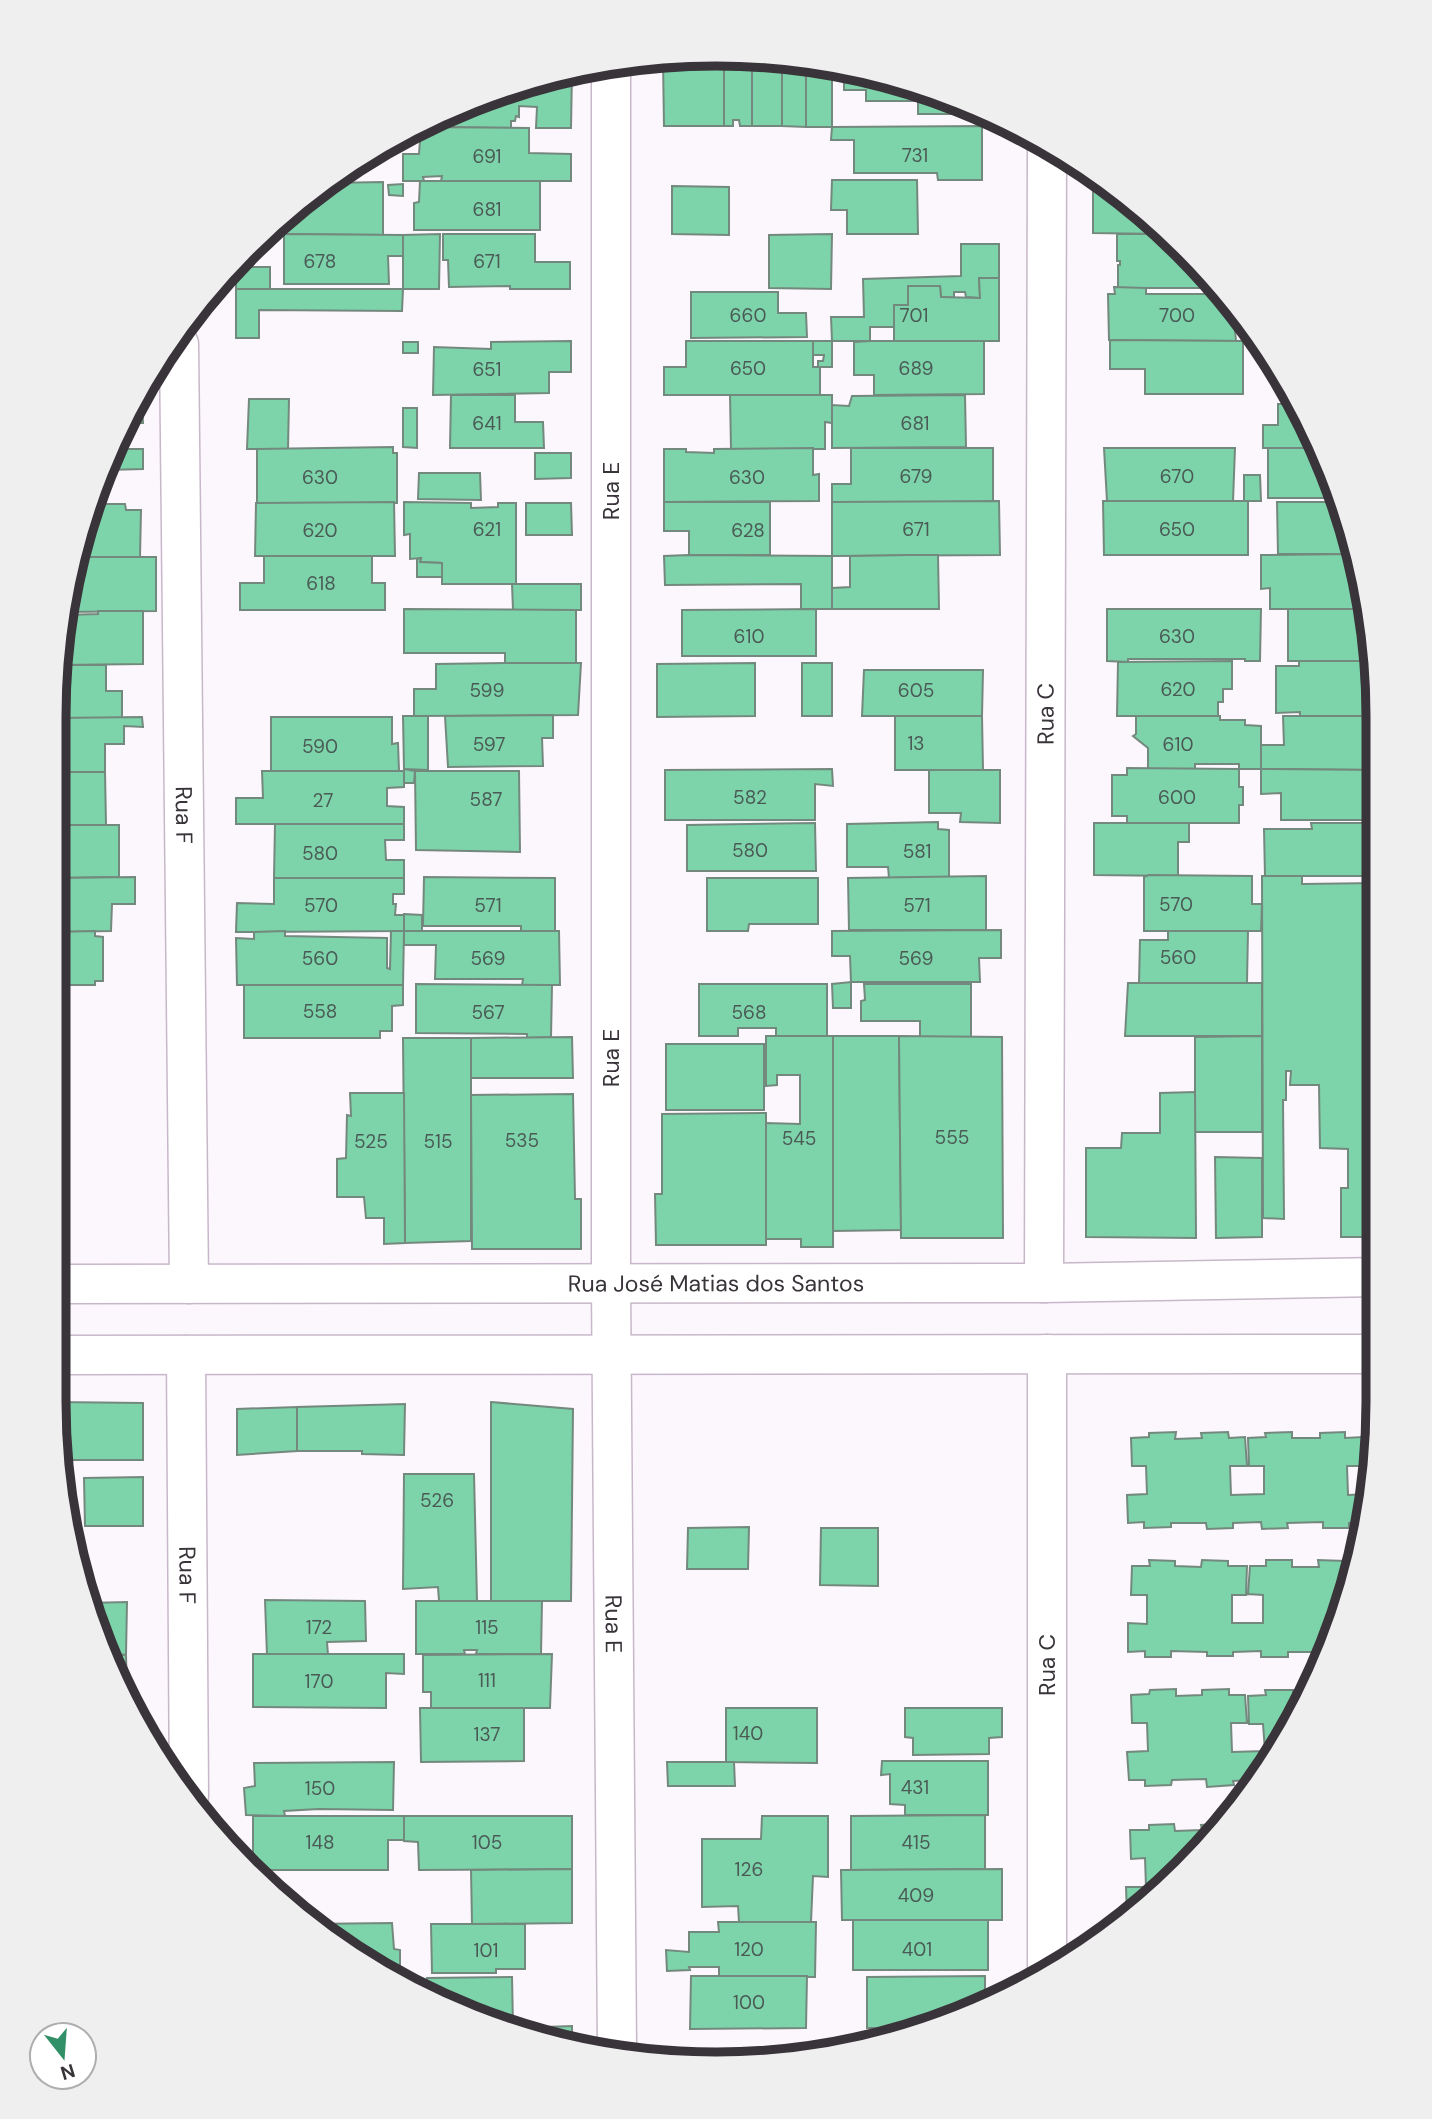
<svg xmlns="http://www.w3.org/2000/svg" width="1432" height="2119" font-family="'DM Sans',sans-serif">
	<style>
		.building { fill: #7dd4aa; stroke: #74897e; stroke-width: 2 }
		.lines { fill: none; stroke-linecap: round; stroke-linejoin: round }
		.minor-casing { stroke: #c7b8c9; stroke-width: 41 }
		.secondary-casing { stroke: #c7b8c9; stroke-width: 41 }
		.minor { stroke: #fff; stroke-width: 38 }
		.secondary { stroke: #fff; stroke-width: 38 }
		.labels { text-anchor: middle; stroke-width: 5; stroke-linejoin: round; paint-order: stroke }
		.number-label { font-size: 19px; fill: #4a5b56 }
		.street-label { font-size: 23px; fill: #39333a; stroke: #fff }
		.rim { fill: none; stroke: #39333a; stroke-width: 9 }
	</style>
	<rect width="100%" height="100%" fill="#fcf6fd"/>
	<!-- building -->
	<g class="building">
		<polygon points="716,54 724,55 724,126 664,126 663,59"/>
		<polygon points="724,55 752,58 752,126 740,126 739,120 733,120 733,126 724,126"/>
		<polygon points="752,58 782,61 782,126 752,126"/>
		<polygon points="782,61 806,63 806,127 782,126"/>
		<polygon points="806,63 832,66 832,127 806,127"/>
		<polygon points="844,67 969,104 972,106 972,114 918,114 918,101 866,101 866,90 844,90"/>
		<polygon points="572,71 571,128 536,128 537,107 519,106 519,117 516,116 515,121 511,121 511,128 437,127 437,119 462,105"/>
		<polygon points="982,126 982,180 938,180 937,173 854,173 854,140 831,140 832,127"/>
		<polygon points="421,127 529,128 529,153 571,154 571,181 441,181 442,176 423,177 424,181 403,181 403,154 419,154"/>
		<polygon points="346,167 346,182 328,182"/>
		<polygon points="832,180 917,180 918,234 847,234 847,210 831,210"/>
		<polygon points="1093,180 1100,180 1161,229 1161,234 1093,233"/>
		<polygon points="420,181 540,181 540,230 414,230 414,203 419,202"/>
		<polygon points="383,182 383,235 265,234 327,183"/>
		<polygon points="403,184 403,196 389,195 388,185"/>
		<polygon points="672,186 729,187 729,235 672,234"/>
		<polygon points="284,234 403,235 403,256 388,256 389,284 284,284"/>
		<polygon points="440,234 439,289 403,289 403,235"/>
		<polygon points="443,234 535,234 535,262 570,262 570,289 510,289 510,286 449,287 448,260 443,260"/>
		<polygon points="832,234 831,289 769,288 769,235"/>
		<polygon points="1117,234 1166,234 1184,248 1216,288 1118,288 1118,265 1120,265 1120,261 1117,261"/>
		<polygon points="961,244 999,244 999,278 979,278 980,298 966,297 965,292 954,292 954,298 941,297 940,286 908,286 908,305 894,305 894,327 870,327 870,341 832,341 831,317 864,317 863,279 961,276"/>
		<rect x="236" y="267" width="34" height="22"/>
		<polygon points="979,278 999,278 999,341 894,341 894,305 908,305 908,286 940,286 941,297 980,298"/>
		<polygon points="1114,287 1146,288 1146,294 1222,294 1233,308 1236,341 1109,340 1108,294 1115,294"/>
		<polygon points="236,289 403,289 402,311 259,310 259,338 236,338"/>
		<polygon points="691,292 778,292 778,313 806,313 807,337 691,338"/>
		<polygon points="1110,340 1243,341 1243,394 1145,394 1145,369 1110,369"/>
		<polygon points="571,341 571,372 549,372 549,393 433,395 434,347 491,349 491,342"/>
		<polygon points="686,341 813,341 813,367 818,367 818,361 823,361 824,355 813,355 813,341 832,341 832,367 820,367 820,395 664,395 664,367 686,367"/>
		<polygon points="870,341 984,341 984,394 874,395 874,375 854,375 854,342"/>
		<rect x="403" y="342" width="15" height="11"/>
		<polygon points="451,395 515,395 515,422 543,422 544,448 450,448"/>
		<polygon points="730,395 832,395 832,423 825,422 825,449 731,449"/>
		<polygon points="965,395 966,447 832,448 832,405 849,406 852,396"/>
		<polygon points="142,396 143,423 123,423"/>
		<polygon points="249,399 289,399 288,449 247,449"/>
		<polygon points="1278,404 1296,404 1319,448 1263,448 1263,425 1278,425"/>
		<polygon points="403,408 417,408 417,448 403,447"/>
		<polygon points="393,447 393,453 397,453 397,503 257,503 257,449"/>
		<polygon points="813,448 813,475 819,474 819,501 664,502 664,449 686,449 686,452 714,453 714,449"/>
		<polygon points="851,448 993,448 993,502 832,502 832,484 851,484"/>
		<polygon points="1104,448 1235,448 1233,501 1107,501"/>
		<polygon points="1268,448 1319,448 1327,462 1338,498 1268,498"/>
		<polygon points="114,449 143,449 143,469 107,470"/>
		<polygon points="535,453 571,453 571,478 535,479"/>
		<polygon points="419,473 480,473 481,500 418,499"/>
		<polygon points="1244,475 1260,475 1261,501 1244,501"/>
		<polygon points="999,501 1000,555 832,556 832,502"/>
		<polygon points="1103,501 1248,501 1248,555 1104,555"/>
		<polygon points="394,502 395,556 255,556 256,503"/>
		<polygon points="404,502 471,503 471,508 498,507 498,503 516,503 516,584 442,584 442,563 420,562 421,558 410,559 410,534 404,535"/>
		<polygon points="664,502 770,502 770,555 689,555 689,531 664,531"/>
		<polygon points="1277,502 1339,502 1355,554 1278,554"/>
		<polygon points="526,503 571,503 572,535 526,535"/>
		<polygon points="95,504 125,504 126,510 141,510 140,557 77,557"/>
		<polygon points="1355,554 1365,587 1367,609 1270,609 1270,588 1261,589 1261,555"/>
		<polygon points="689,555 832,556 832,609 801,609 801,584 665,585 664,556"/>
		<polygon points="909,555 938,555 939,609 832,609 832,588 850,587 850,556"/>
		<polygon points="264,556 372,556 372,583 385,583 385,610 240,610 240,583 264,583"/>
		<polygon points="77,557 156,557 156,611 65,612 67,587"/>
		<polygon points="421,558 420,562 442,563 442,577 417,577 417,559"/>
		<polygon points="512,584 581,584 581,610 513,610"/>
		<polygon points="404,609 576,610 576,664 505,663 505,653 404,653"/>
		<polygon points="816,609 816,656 682,656 682,610"/>
		<polygon points="1107,609 1261,609 1260,661 1245,661 1245,659 1128,659 1128,662 1107,661"/>
		<polygon points="1288,609 1367,609 1372,661 1288,661"/>
		<polygon points="98,611 143,611 143,664 59,665 64,615 98,614"/>
		<polygon points="1232,661 1232,689 1223,689 1223,702 1218,702 1218,716 1117,716 1118,662"/>
		<polygon points="1299,661 1372,661 1378,716 1300,716 1300,712 1276,713 1276,666 1299,666"/>
		<polygon points="505,663 581,663 578,715 414,716 414,689 436,689 436,664"/>
		<polygon points="755,663 755,716 657,717 657,664"/>
		<rect x="802" y="663" width="30" height="53"/>
		<polygon points="59,665 106,665 106,691 122,691 122,718 54,718"/>
		<polygon points="864,670 983,670 982,716 862,716"/>
		<polygon points="553,715 553,738 542,738 543,766 448,767 445,716"/>
		<polygon points="403,716 428,716 428,770 404,769"/>
		<polygon points="895,716 982,716 983,770 895,770"/>
		<polygon points="1136,716 1220,716 1220,720 1245,720 1245,725 1261,726 1261,769 1239,769 1239,764 1195,764 1195,769 1148,769 1148,748 1133,736 1136,734"/>
		<polygon points="1283,716 1378,716 1378,770 1261,769 1261,745 1284,745"/>
		<polygon points="142,717 143,727 124,726 124,744 105,744 105,772 54,772 54,718"/>
		<polygon points="271,717 392,717 392,744 398,743 399,771 271,771"/>
		<polygon points="1127,768 1239,769 1239,787 1243,787 1243,805 1239,805 1239,823 1127,823 1127,816 1112,816 1112,775 1127,775"/>
		<polygon points="404,769 415,771 414,783 404,783"/>
		<polygon points="832,769 833,786 815,784 815,820 665,820 665,770"/>
		<polygon points="1261,769 1378,770 1378,820 1281,820 1281,793 1261,794"/>
		<polygon points="929,770 1000,770 1000,823 960,822 961,813 929,813"/>
		<polygon points="262,771 404,771 404,787 387,788 387,806 404,807 404,824 236,824 236,798 263,798"/>
		<polygon points="415,771 519,771 520,852 416,850"/>
		<polygon points="54,772 105,772 106,825 54,825"/>
		<polygon points="938,822 938,829 949,830 949,877 889,878 888,867 847,867 847,824"/>
		<polygon points="815,823 816,871 687,871 687,825"/>
		<polygon points="1094,823 1189,823 1189,842 1178,842 1178,876 1094,875"/>
		<polygon points="1311,823 1364,823 1364,876 1265,876 1264,829 1312,829"/>
		<polygon points="275,824 404,824 404,840 385,840 386,860 404,860 404,878 274,878"/>
		<polygon points="54,825 119,825 119,877 54,878"/>
		<polygon points="1149,875 1252,876 1252,904 1262,904 1261,931 1144,931 1144,877"/>
		<polygon points="986,876 986,930 849,930 848,878"/>
		<polygon points="1262,876 1302,876 1302,884 1378,883 1378,1237 1341,1237 1341,1188 1348,1188 1348,1149 1320,1148 1319,1085 1290,1085 1291,1071 1286,1071 1286,1100 1283,1100 1284,1219 1263,1218"/>
		<polygon points="135,877 135,904 112,904 111,931 54,932 54,878"/>
		<polygon points="424,877 555,878 555,931 521,931 521,926 423,926"/>
		<polygon points="274,878 404,878 404,894 393,894 393,904 396,904 395,915 404,915 404,931 236,932 237,903 274,904"/>
		<polygon points="707,878 818,878 818,924 749,924 748,931 707,931"/>
		<polygon points="404,914 422,915 422,931 404,931"/>
		<polygon points="1001,930 1001,958 979,958 980,982 851,982 850,956 832,956 832,931"/>
		<polygon points="95,931 95,936 103,937 103,981 95,981 95,985 54,985 54,932"/>
		<polygon points="285,931 285,936 387,938 387,968 390,969 391,931 404,931 403,985 237,985 236,938 254,939 254,932"/>
		<polygon points="404,931 559,931 560,985 522,985 523,979 435,979 436,945 404,945"/>
		<polygon points="1168,931 1248,931 1247,983 1139,983 1140,940 1168,940"/>
		<polygon points="851,982 851,1008 833,1008 832,984"/>
		<polygon points="1128,983 1262,983 1262,1036 1125,1036"/>
		<polygon points="416,984 552,985 551,1037 527,1038 527,1034 416,1033"/>
		<polygon points="699,984 827,984 827,1037 776,1036 776,1028 738,1028 738,1036 699,1036"/>
		<polygon points="864,984 971,984 971,1037 920,1037 920,1021 861,1021 861,1001 865,1000"/>
		<polygon points="244,985 403,985 403,1005 392,1006 392,1031 380,1031 380,1038 244,1038"/>
		<polygon points="766,1036 833,1036 833,1247 801,1247 801,1239 766,1239 766,1123 800,1124 800,1075 777,1075 777,1085 766,1086"/>
		<polygon points="833,1036 899,1036 901,1230 833,1231"/>
		<polygon points="899,1036 1002,1037 1003,1238 901,1238"/>
		<polygon points="1262,1036 1262,1132 1195,1132 1195,1037"/>
		<polygon points="572,1037 573,1078 471,1078 471,1038"/>
		<polygon points="403,1038 471,1038 471,1241 405,1243"/>
		<rect x="666" y="1044" width="98" height="66"/>
		<polygon points="1195,1092 1196,1238 1086,1237 1086,1148 1121,1148 1122,1133 1160,1133 1160,1093"/>
		<polygon points="350,1093 404,1093 405,1243 384,1244 384,1218 366,1218 364,1197 337,1197 337,1159 346,1158 347,1115 351,1116"/>
		<polygon points="573,1094 575,1199 581,1199 581,1249 472,1249 471,1095"/>
		<polygon points="766,1113 766,1245 656,1245 655,1194 662,1194 662,1114"/>
		<polygon points="1215,1157 1262,1158 1262,1237 1216,1238"/>
		<polygon points="54,1402 143,1403 143,1460 64,1460"/>
		<polygon points="491,1402 573,1409 571,1601 491,1601"/>
		<polygon points="405,1404 404,1455 362,1454 362,1451 297,1451 297,1407"/>
		<polygon points="297,1407 297,1451 237,1455 237,1409"/>
		<polygon points="1176,1432 1175,1439 1202,1438 1201,1433 1228,1432 1229,1438 1245,1437 1247,1466 1230,1466 1231,1495 1264,1494 1264,1466 1249,1466 1248,1438 1266,1437 1265,1433 1292,1432 1292,1438 1320,1438 1320,1433 1345,1432 1345,1438 1363,1437 1362,1466 1347,1466 1348,1495 1369,1494 1366,1522 1349,1523 1349,1528 1323,1528 1323,1522 1287,1523 1288,1528 1262,1529 1261,1522 1233,1523 1233,1528 1207,1529 1206,1523 1171,1523 1171,1527 1144,1528 1144,1522 1128,1523 1127,1495 1147,1494 1146,1466 1132,1466 1131,1438 1149,1437 1149,1433"/>
		<polygon points="1374,1437 1372,1466 1366,1466 1366,1438"/>
		<polygon points="404,1474 474,1474 477,1601 439,1601 438,1587 403,1589"/>
		<polygon points="143,1477 143,1526 85,1526 84,1478"/>
		<polygon points="749,1527 748,1569 687,1569 688,1528"/>
		<polygon points="821,1528 878,1528 878,1586 820,1585"/>
		<polygon points="1149,1560 1175,1561 1175,1566 1201,1567 1202,1560 1228,1561 1228,1566 1247,1566 1246,1595 1232,1595 1232,1623 1263,1623 1263,1595 1248,1594 1250,1566 1266,1566 1266,1560 1292,1560 1292,1567 1319,1567 1318,1560 1345,1561 1345,1566 1353,1566 1324,1654 1324,1652 1288,1652 1288,1657 1261,1657 1261,1651 1233,1652 1233,1656 1207,1656 1207,1652 1171,1651 1171,1657 1145,1657 1145,1651 1128,1652 1128,1623 1147,1624 1147,1595 1131,1595 1132,1566 1150,1566"/>
		<polygon points="265,1600 365,1601 366,1641 327,1642 328,1655 267,1655"/>
		<polygon points="416,1601 542,1601 541,1654 476,1654 477,1650 464,1650 465,1654 416,1654"/>
		<polygon points="127,1602 126,1655 109,1654 89,1615 87,1603"/>
		<polygon points="109,1654 126,1655 127,1693"/>
		<polygon points="253,1654 404,1654 404,1674 386,1673 386,1708 253,1707"/>
		<polygon points="552,1654 550,1708 431,1708 431,1692 423,1692 423,1655"/>
		<polygon points="1176,1689 1176,1696 1202,1695 1202,1690 1229,1689 1229,1695 1245,1695 1247,1723 1231,1723 1232,1752 1265,1751 1263,1724 1249,1724 1248,1696 1266,1695 1265,1690 1293,1690 1293,1696 1310,1695 1249,1780 1233,1781 1234,1785 1207,1787 1206,1779 1172,1780 1171,1785 1145,1786 1145,1780 1129,1780 1127,1752 1148,1751 1147,1723 1132,1723 1131,1695 1149,1694 1150,1690"/>
		<polygon points="420,1708 524,1708 524,1761 421,1762"/>
		<polygon points="726,1708 817,1708 817,1763 726,1762"/>
		<polygon points="905,1708 1002,1708 1002,1737 989,1738 989,1754 913,1755 913,1738 905,1737"/>
		<polygon points="882,1761 988,1761 988,1815 905,1815 905,1805 890,1804 890,1774 881,1775"/>
		<polygon points="394,1762 393,1810 319,1809 284,1811 285,1816 246,1815 244,1788 255,1786 254,1763"/>
		<polygon points="667,1762 734,1762 735,1786 668,1786"/>
		<polygon points="985,1815 985,1869 851,1870 851,1816"/>
		<polygon points="253,1816 404,1816 405,1840 388,1840 388,1870 258,1870 253,1864"/>
		<polygon points="404,1816 572,1816 572,1869 419,1870 418,1842 404,1841"/>
		<polygon points="762,1816 828,1816 828,1877 813,1876 811,1922 739,1922 738,1906 702,1907 702,1839 761,1839"/>
		<polygon points="1174,1824 1175,1831 1202,1830 1201,1825 1218,1824 1184,1871 1127,1915 1126,1887 1146,1887 1145,1858 1131,1859 1130,1830 1149,1830 1149,1825"/>
		<polygon points="572,1869 572,1923 472,1924 471,1870"/>
		<polygon points="1002,1869 1002,1920 842,1920 841,1870"/>
		<rect x="853" y="1920" width="135" height="50"/>
		<polygon points="718,1922 816,1922 815,1977 719,1976 719,1967 689,1967 690,1970 667,1971 666,1950 689,1952 689,1932 719,1932"/>
		<polygon points="392,1923 394,1949 400,1950 400,1968 383,1968 309,1924"/>
		<polygon points="431,1924 525,1924 525,1969 496,1969 496,1973 432,1973"/>
		<polygon points="691,1976 807,1976 806,2028 690,2029"/>
		<polygon points="985,1976 985,2000 909,2028 867,2028 867,1977"/>
		<polygon points="512,1977 513,2026 463,2015 427,1994 427,1978"/>
		<polygon points="572,2026 572,2040 545,2034 545,2027"/>
	</g>
	<g class="lines">
		<defs>
			<g id="minor">
				<path id="s1" d="M611,65V1283L617,2050"/>
				<path id="s2" d="M179,344L189,1284"/>
				<path id="s3" d="M1044,1283L1047,146"/>
				<polyline points="1047,1354 1047,1976"/>
				<path id="s4" d="M186,1355L189,1796"/>
			</g>
			<g id="secondary">
				<path id="s5" d="M54,1284L1044,1283L1378,1277"/>
				<polyline points="54,1355 1378,1354"/>
			</g>
		</defs>
		<!-- minor casing -->
		<use href="#minor" class="minor-casing"/>
		<!-- secondary casing -->
		<use href="#secondary" class="secondary-casing"/>
		<!-- minor -->
		<use href="#minor" class="minor"/>
		<!-- secondary -->
		<use href="#secondary" class="secondary"/>
	</g>
	<g class="labels">
		<!-- number labels -->
		<g class="number-label">
			<text x="915" y="162">731</text>
			<text x="487" y="163">691</text>
			<text x="487" y="216">681</text>
			<text x="320" y="268">678</text>
			<text x="487" y="268">671</text>
			<text x="748" y="322">660</text>
			<text x="914" y="322">701</text>
			<text x="1177" y="322">700</text>
			<text x="748" y="375">650</text>
			<text x="916" y="375">689</text>
			<text x="487" y="376">651</text>
			<text x="487" y="430">641</text>
			<text x="915" y="430">681</text>
			<text x="916" y="483">679</text>
			<text x="1177" y="483">670</text>
			<text x="320" y="484">630</text>
			<text x="747" y="484">630</text>
			<text x="487" y="536">621</text>
			<text x="916" y="536">671</text>
			<text x="1177" y="536">650</text>
			<text x="320" y="537">620</text>
			<text x="748" y="537">628</text>
			<text x="321" y="590">618</text>
			<text x="749" y="643">610</text>
			<text x="1177" y="643">630</text>
			<text x="1178" y="696">620</text>
			<text x="487" y="697">599</text>
			<text x="916" y="697">605</text>
			<text x="916" y="750">13</text>
			<text x="489" y="751">597</text>
			<text x="1178" y="751">610</text>
			<text x="320" y="753">590</text>
			<text x="750" y="804">582</text>
			<text x="1177" y="804">600</text>
			<text x="486" y="806">587</text>
			<text x="323" y="807">27</text>
			<text x="750" y="857">580</text>
			<text x="917" y="858">581</text>
			<text x="320" y="860">580</text>
			<text x="1176" y="911">570</text>
			<text x="321" y="912">570</text>
			<text x="488" y="912">571</text>
			<text x="917" y="912">571</text>
			<text x="1178" y="964">560</text>
			<text x="320" y="965">560</text>
			<text x="488" y="965">569</text>
			<text x="916" y="965">569</text>
			<text x="320" y="1018">558</text>
			<text x="488" y="1019">567</text>
			<text x="749" y="1019">568</text>
			<text x="952" y="1144">555</text>
			<text x="799" y="1145">545</text>
			<text x="522" y="1147">535</text>
			<text x="371" y="1148">525</text>
			<text x="438" y="1148">515</text>
			<text x="437" y="1507">526</text>
			<text x="319" y="1634">172</text>
			<text x="487" y="1634">115</text>
			<text x="487" y="1687">111</text>
			<text x="319" y="1688">170</text>
			<text x="748" y="1740">140</text>
			<text x="487" y="1741">137</text>
			<text x="915" y="1794">431</text>
			<text x="320" y="1795">150</text>
			<text x="320" y="1849">148</text>
			<text x="487" y="1849">105</text>
			<text x="916" y="1849">415</text>
			<text x="749" y="1876">126</text>
			<text x="916" y="1902">409</text>
			<text x="749" y="1956">120</text>
			<text x="917" y="1956">401</text>
			<text x="486" y="1957">101</text>
			<text x="749" y="2009">100</text>
		</g>
		<!-- street labels -->
		<g class="street-label">
			<text transform="translate(611 491) rotate(-90)" y="8">Rua E</text>
			<text dy="8" stroke="none"><textPath href="#s3" startOffset="569">Rua C</textPath></text>
			<text dy="8" stroke="none"><textPath href="#s2" startOffset="471">Rua F</textPath></text>
			<text transform="translate(611 1058) rotate(-90)" y="8">Rua E</text>
			<text dy="8" stroke="none"><textPath href="#s5" startOffset="662">Rua José Matias dos Santos</textPath></text>
			<text dy="8" stroke="none"><textPath href="#s4" startOffset="220">Rua F</textPath></text>
			<text dy="8" stroke="none"><textPath href="#s1" startOffset="1559">Rua E</textPath></text>
			<text transform="translate(1047 1665) rotate(-90)" y="8">Rua C</text>
		</g>
	</g>
	<!-- crop -->
	<path d="M0 0H1432V2119H0ZM716 66H716A650 650 0 0 1 1366 716V1402A650 650 0 0 1 716 2052H716A650 650 0 0 1 66 1402V716A650 650 0 0 1 716 66Z" fill="#efefef" fill-rule="evenodd"/>
	<path class="rim" d="M716 66H716A650 650 0 0 1 1366 716V1402A650 650 0 0 1 716 2052H716A650 650 0 0 1 66 1402V716A650 650 0 0 1 716 66Z"/>
	<!-- north arrow -->
	<g transform="translate(63 2056) rotate(163)"><circle r="33" fill="#ffffff" stroke="#b0adb0" stroke-width="2"/>
	<path d="M0-5L12 26L0 18L-12 26Z" fill="#319068"/>
	<text y="-10" font-size="19" font-weight="bold" text-anchor="middle" fill="#39333a">N</text>
	</g>
</svg>
